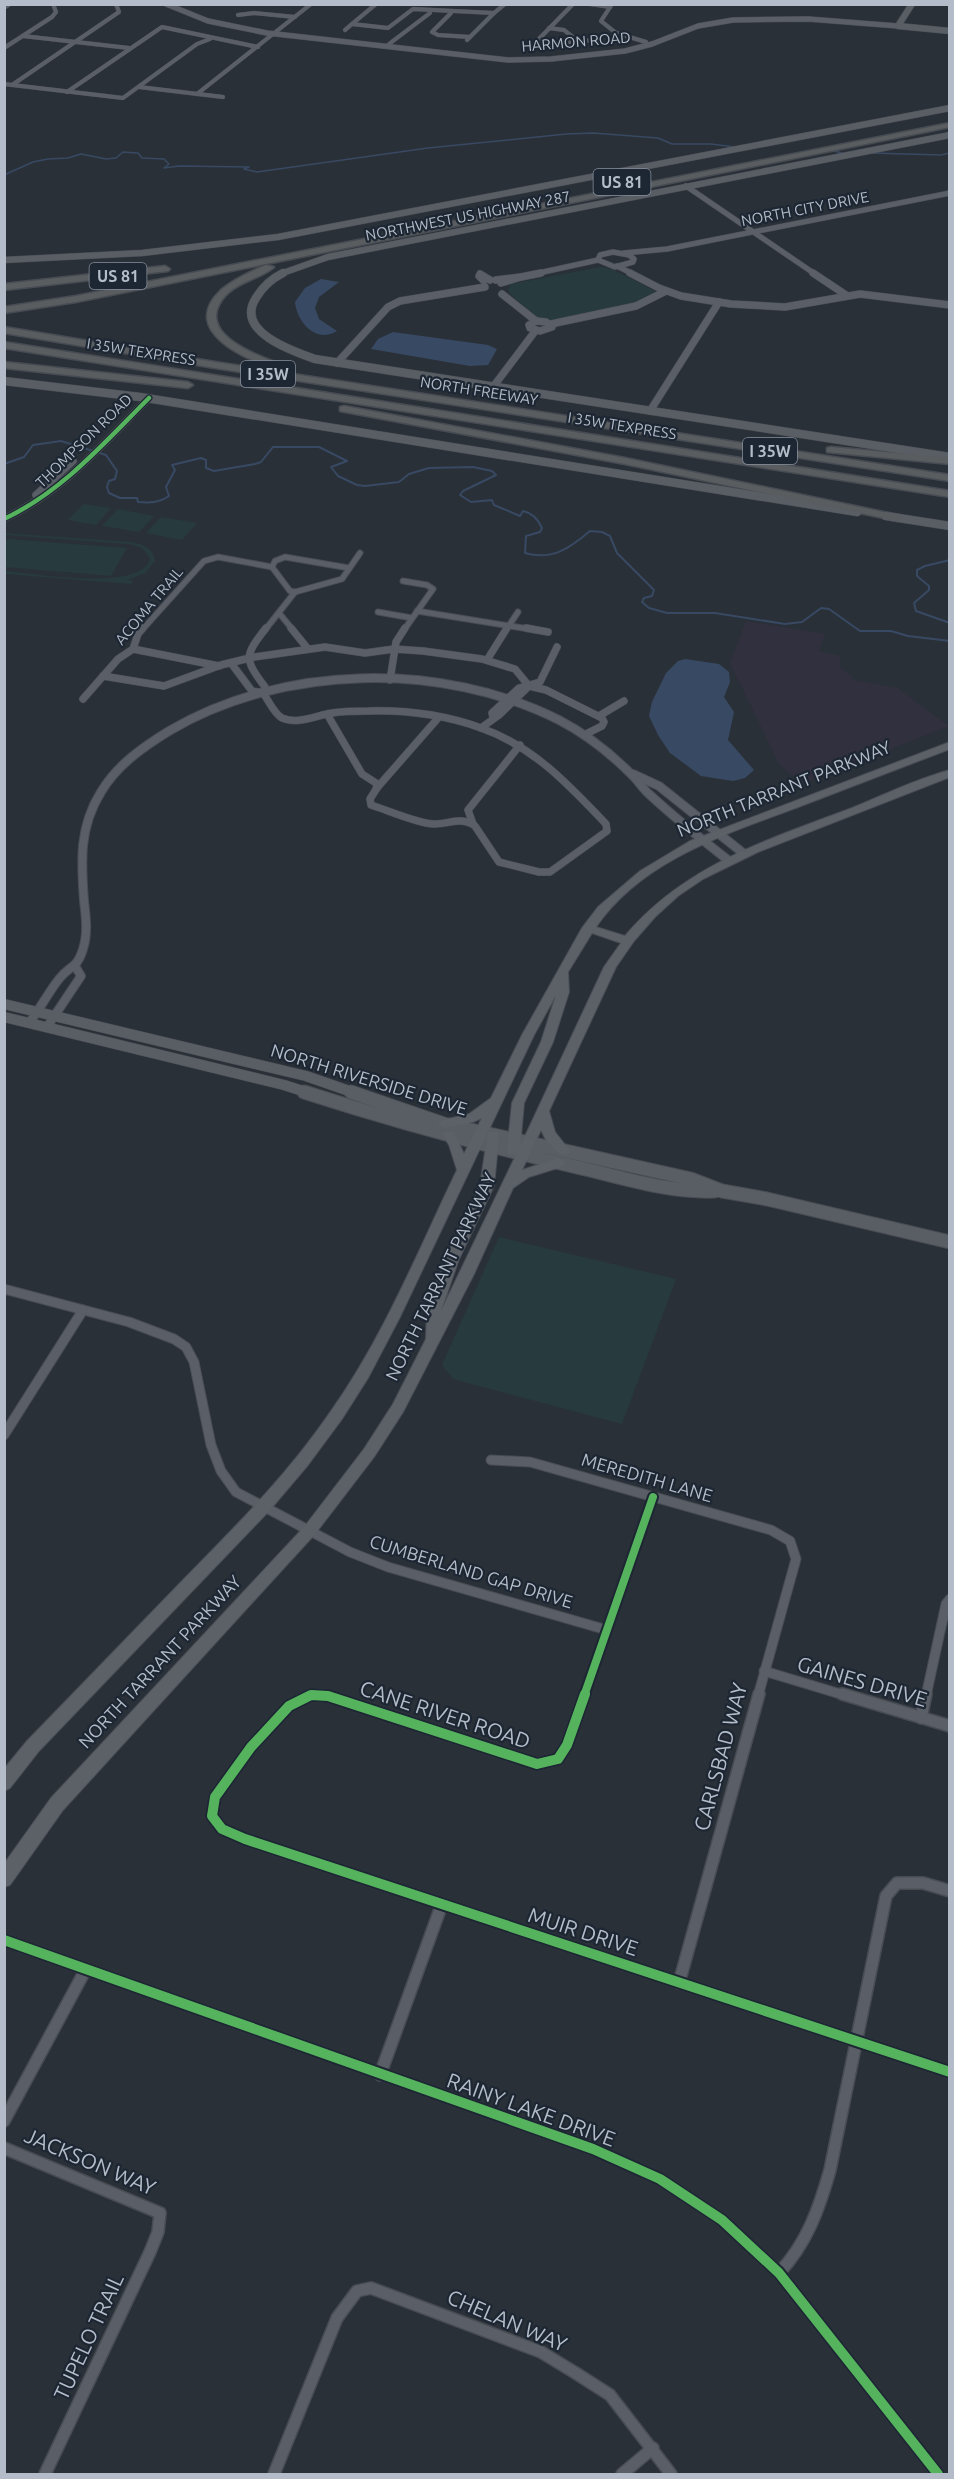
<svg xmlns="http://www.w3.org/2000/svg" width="954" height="2479" font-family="Ubuntu,sans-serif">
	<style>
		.medical { fill: #31303e }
		.green { fill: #273a3e }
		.water { fill: #384963 }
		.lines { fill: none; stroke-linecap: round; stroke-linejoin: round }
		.stream-far1 { stroke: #384963; stroke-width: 1.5 }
		.stream { stroke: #384963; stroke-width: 2 }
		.minor-far4-casing { stroke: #484c53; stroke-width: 4.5 }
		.minor-far3-casing { stroke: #484c53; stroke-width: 7 }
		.minor-far2-casing { stroke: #484c53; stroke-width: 8 }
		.minor-far1-casing { stroke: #484c53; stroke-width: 11 }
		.minor-casing { stroke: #484c53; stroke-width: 14 }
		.tertiary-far2-casing { stroke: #484c53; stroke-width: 6 }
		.tertiary-far1-casing { stroke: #484c53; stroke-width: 8 }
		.tertiary-casing { stroke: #484c53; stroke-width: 10 }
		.secondary-far3-casing { stroke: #484c53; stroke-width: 7 }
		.secondary-far2-casing { stroke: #484c53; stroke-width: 9 }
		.secondary-far1-casing { stroke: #484c53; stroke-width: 11 }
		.secondary-casing { stroke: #484c53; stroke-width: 15 }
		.primary-casing { stroke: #484c55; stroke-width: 2 }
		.motorway-casing { stroke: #474c53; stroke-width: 3 }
		.minor-far4 { stroke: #5a5e66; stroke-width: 4 }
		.minor-far3 { stroke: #5a5e66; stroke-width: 5 }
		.minor-far2 { stroke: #5a5e66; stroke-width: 7 }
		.minor-far1 { stroke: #5a5e66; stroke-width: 9 }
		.minor { stroke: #5a5e66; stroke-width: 11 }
		.tertiary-far2 { stroke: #5a5e66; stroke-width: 5 }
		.tertiary-far1 { stroke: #5a5e66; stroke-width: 7 }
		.tertiary { stroke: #5a5e66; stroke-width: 8 }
		.secondary-far3 { stroke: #595d64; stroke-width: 6 }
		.secondary-far2 { stroke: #595d64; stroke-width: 8 }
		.secondary-far1 { stroke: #595d64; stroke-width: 10 }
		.secondary { stroke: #595d64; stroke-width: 13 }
		.primary { fill: #5c6168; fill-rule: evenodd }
		.motorway { fill: #5a5d60; fill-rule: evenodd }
		.cycleway-far2-casing { stroke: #1d2633; stroke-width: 7 }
		.cycleway-far1-casing { stroke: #1d2633; stroke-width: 12 }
		.cycleway-casing { stroke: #1d2633; stroke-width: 14 }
		.cycleway-far2 { stroke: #56b35d; stroke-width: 4.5 }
		.cycleway-far1 { stroke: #56b35d; stroke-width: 8 }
		.cycleway { stroke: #56b35d; stroke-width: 10 }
		.labels { text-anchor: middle; stroke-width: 4.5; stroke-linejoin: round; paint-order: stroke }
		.far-street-label { font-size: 15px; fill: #b4bcc9; stroke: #1d2633 }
		.shield { fill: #1d2633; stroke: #878f9c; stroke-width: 1.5 }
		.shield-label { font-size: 16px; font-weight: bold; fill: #b4bcc9 }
		.street-label { font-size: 18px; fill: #b4bcc9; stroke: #1d2633 }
		.near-street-label { font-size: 21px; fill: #b4bcc9; stroke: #1d2633 }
	</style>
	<rect width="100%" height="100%" fill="#2a3038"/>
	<!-- medical -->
	<polygon class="medical" points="746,621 825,634 819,651 840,656 840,668 852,676 853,680 897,688 949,726 802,784 779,764 730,663"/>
	<!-- green -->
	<g class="green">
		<polygon points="600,267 612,269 655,291 642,300 621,307 554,321 537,318 510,294 508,289 511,284"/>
		<polygon points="84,504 111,508 96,525 68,520"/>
		<polygon points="118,509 154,516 139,532 102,526"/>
		<polygon points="161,517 197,523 182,540 146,533"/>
		<path d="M4,533L131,542C142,544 154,548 155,561L145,573L127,580L133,581L131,584L5,574V571C31,573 144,593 150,558L142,548L129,544L5,535Z"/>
		<polygon points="6,539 127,548 111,576 5,567"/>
		<polygon points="499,1237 676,1279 622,1424 453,1379 442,1365"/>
	</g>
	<!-- water -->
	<g class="water">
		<path d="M321,279L339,282L319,297L315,308L319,319L337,331C316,344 297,322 295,302L305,288Z"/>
		<polygon points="393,332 488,345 497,349 488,365 470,366 371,349 378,339"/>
		<polygon points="685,659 719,664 729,672 730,682 724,697 734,712 728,740 754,770 745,778 733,781 701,776 670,753 658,735 649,716 652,702 666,673 678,661"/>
	</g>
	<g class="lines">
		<!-- stream-far1 -->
		<g class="stream-far1">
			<polyline points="834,151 846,154"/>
			<polyline points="871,153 941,155 950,153"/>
			<polyline points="4,175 33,162 48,159 68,158 81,154 106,159 116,158 123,152 138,153 142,158 164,159 169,164 164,168 179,166 249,167 244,169 257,172 428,148 566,134 593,133 658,138 672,144 711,144 735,147"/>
		</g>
		<!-- stream -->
		<g class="stream">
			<path d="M4,464L24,457L33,445L61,441L106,455L117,471L115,479L109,481L107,487L109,493L120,498H137L138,502C149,503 159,503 169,496L166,487L175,470L172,465L201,458L206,460V468L214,471L255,464L261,462L273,447H319L347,461L331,467L338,476L357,485L365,486L399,482L409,474L429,468L473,467L492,471L496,475L463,491L460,495L471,502L492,500L494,505L520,516L523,511C533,513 538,519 542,528L540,532L526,536L525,553C552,561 570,548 590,531L602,532L610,536L617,553L654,590L652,596L644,598L642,602L649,608L667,613H715L785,624L802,622L821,608L829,609L860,631H891L908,636L950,641"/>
			<polyline points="950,560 925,566 917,570 917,576 929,586 929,590 914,603 916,611 950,623"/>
		</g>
		<defs>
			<g id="minor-far4">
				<polyline points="376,4 352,24 388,28 413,9 494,13 505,4"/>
				<polyline points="573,4 536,42 541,45 594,40"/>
				<polyline points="590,4 610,7"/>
				<polyline points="612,4 601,21 616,33 646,42"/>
				<polyline points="4,8 10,4"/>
				<polyline points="451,13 432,32 438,35 470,37"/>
				<polyline points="238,15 254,13 295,17"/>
				<polyline points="549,28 564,30 578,41"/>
				<polyline points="345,30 352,24"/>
				<polyline points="23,36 129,48"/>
				<polyline points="467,40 494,13"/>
				<polyline points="389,44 430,13"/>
				<polyline points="4,48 52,17 56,12 53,4"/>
				<polyline points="4,84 123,98 197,44 210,39"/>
				<polyline points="12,85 119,12 116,4"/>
				<polyline points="139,87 223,97"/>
				<polyline points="67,92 162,27 258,47"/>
				<polyline points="197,94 311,4"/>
			</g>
			<g id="minor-far3">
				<polyline points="272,567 275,561 285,557 349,568"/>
				<polyline points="272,567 290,591 295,592"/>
				<polyline points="403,581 427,585 433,589 404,630"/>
				<polyline points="417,611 535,630"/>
				<polyline points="378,612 412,618"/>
				<polyline points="279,613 293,630"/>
				<polyline points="142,630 204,561 218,557 272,567"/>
				<polyline points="265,630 295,592 342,579 360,553"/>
				<polyline points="506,630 518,612"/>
			</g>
			<g id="minor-far2">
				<polyline points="291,628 308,649"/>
				<polyline points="526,628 548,632"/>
				<polyline points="133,649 219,666"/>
				<polyline points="487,660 507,628"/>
				<path d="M231,663L252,691L263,693C269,701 274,714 282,718C297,725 317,715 332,713C344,711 356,711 368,711C406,710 445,715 481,728C533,746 569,785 606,824L607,831L550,872H539L499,862L475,826C461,816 450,824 434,824C419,824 387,810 371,805L370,799L377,788L376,783L362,774L327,714"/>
				<polyline points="103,676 164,686 221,665 254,657 325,647 365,653 394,649 423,651 482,659 515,669 529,686 546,690 602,718 604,722 602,726 584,735"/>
				<polyline points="390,680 396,642 405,628"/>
				<path d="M263,693L265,687C244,659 244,656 266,628"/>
				<polyline points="83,699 118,659 133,649 138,634 143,628"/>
				<polyline points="599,716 624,701"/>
				<polyline points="493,717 492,713 519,688 540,682 557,647"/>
				<polyline points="481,728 499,715 529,686"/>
				<polyline points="376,789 439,717"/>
				<polyline points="473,824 468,810 520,745"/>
			</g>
			<g id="minor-far1">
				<polyline points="4,1289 129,1322 174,1339 186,1347 194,1362 211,1445 221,1471 236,1492 350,1552 388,1567 607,1630"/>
				<polyline points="4,1435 83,1310"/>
				<polyline points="491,1460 530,1462 771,1530 790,1541 796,1559 758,1696"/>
				<polyline points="764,1671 847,1696"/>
				<polyline points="310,1696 321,1696"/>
				<polyline points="584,1696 653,1497"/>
				<polyline points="926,1696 946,1604 950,1599"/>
			</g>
			<g id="minor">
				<polyline points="585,1694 567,1745 558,1759 537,1764 328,1696 311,1695 289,1706 251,1747 215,1797 212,1816 222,1829 245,1839 950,2072"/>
				<polyline points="842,1694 950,1726"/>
				<polyline points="921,1718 926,1694"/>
				<polyline points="4,1940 593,2149 660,2179 722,2220 779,2273 938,2474"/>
				<polyline points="679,1983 759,1694"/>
				<polyline points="380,2075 442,1904"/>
				<polyline points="4,2121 86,1969"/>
				<polyline points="4,2148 160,2213 158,2232 150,2252 45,2474"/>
				<path d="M779,2273C807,2243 819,2209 830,2170L886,1896L897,1883H923L950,1891"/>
				<polyline points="274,2474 337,2318 357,2291 371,2288 541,2352 574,2372 610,2395 671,2474"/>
				<polyline points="622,2474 653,2448"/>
			</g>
			<g id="tertiary-far2">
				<polyline points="166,4 208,21 267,33 508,60 551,59 625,51 652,44 698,26 733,20 808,19 898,26"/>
				<polyline points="686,186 815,274"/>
				<polygon points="613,252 629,255 634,259 633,262 615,267 598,260 600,255"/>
				<polyline points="624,253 667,249 950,193"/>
				<polyline points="617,266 633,274"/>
				<polyline points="534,274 598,260"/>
			</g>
			<g id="tertiary-far1">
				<polyline points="630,273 659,288 681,296 731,304 785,307 860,294 950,305"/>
				<polyline points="813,273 846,295"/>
				<polyline points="521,277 541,273"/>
				<polyline points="496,280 521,277 501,283"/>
				<polyline points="484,281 479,276 480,274 490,280"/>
				<polyline points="502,294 536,321"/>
				<polygon points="536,321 546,322 552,327 540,331 530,328 529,325"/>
				<polyline points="551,324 636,306 666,291"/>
				<polyline points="337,363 388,307 400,301 485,287"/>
				<polyline points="493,387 536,330"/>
				<polyline points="650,411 719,302"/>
				<polyline points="36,495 73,461"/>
				<path d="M4,519C63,491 104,443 149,398"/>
			</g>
			<g id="tertiary">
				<polyline points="633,774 659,786 743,853"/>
				<path d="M29,1023C40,1009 48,993 59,979C70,965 77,969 83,949C88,934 86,917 84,901C81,861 79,827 101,792C117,765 143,747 169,731C282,664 442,661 559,720C584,733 610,753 630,773C637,779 642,788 649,794C674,817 701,839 728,860"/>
				<polyline points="47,1027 81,976 75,966"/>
			</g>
			<g id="secondary-far3">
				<polyline points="912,4 898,26 950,31"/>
				<polyline points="4,260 142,253 278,237 950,108"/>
				<polyline points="280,274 328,257 950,135"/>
			</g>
			<g id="secondary-far2">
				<path d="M283,273C271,279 263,286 256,298C234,331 292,351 315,359L950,457"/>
				<polyline points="4,381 140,397 857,512"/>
				<polyline points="886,516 950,526"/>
			</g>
			<g id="secondary-far1">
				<polyline points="4,1004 306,1076 355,1093"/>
				<polyline points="4,1017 284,1085 309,1093"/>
			</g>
			<g id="secondary">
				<path d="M304,1092C397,1122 490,1147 585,1169C628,1179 671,1193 715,1191"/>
				<polyline points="351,1092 444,1124 691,1179 722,1191 767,1199 950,1242"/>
			</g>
			<path id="primary" d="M950,742V749C900,768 850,787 801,806C727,834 643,859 596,927L625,936C685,865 767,840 852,808C884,795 916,779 950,770V777L758,852L703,879L678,896L655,917L634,941L616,967L549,1111L555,1132L570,1151L569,1154H559L546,1140L541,1130L522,1170L559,1158L566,1163L564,1166L529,1177L513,1188L474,1274L403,1412L374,1457L315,1534L63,1810L10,1885L4,1887V1864L51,1798L305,1526L364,1449L393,1404L426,1339L427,1308L445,1259L480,1186L488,1132H498L499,1135L494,1186L459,1259L441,1311L516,1155L508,1154L507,1151L512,1103L541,1042L556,995L534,1035L400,1317L368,1378L342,1419L308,1465L269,1511L39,1751L10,1788L4,1791V1769L27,1741C80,1687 132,1632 185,1578C237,1525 289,1473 331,1411C383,1338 418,1251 457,1170L449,1145L443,1135L444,1132H454L464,1154L482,1118L473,1122L444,1128L438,1124L439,1121L469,1114L491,1098L522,1035L582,928L598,907L640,871L690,841ZM592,933L621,943L604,967L520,1147L524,1103L553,1042L569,992L568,972Z"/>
			<g id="motorway">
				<polygon points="950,123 950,127 76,302 4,313 4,307 76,296"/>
				<path d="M266,265L274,267C260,279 239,281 226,295C191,333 258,356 283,365L285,367L280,370C248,361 177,331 221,290C234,279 250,272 266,265Z"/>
				<polygon points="165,266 170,269 168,271 4,290 4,284"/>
				<polygon points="4,327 215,362 950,475 950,481 215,368 4,333"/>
				<polygon points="4,342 950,491 950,497 4,348"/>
				<polygon points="4,362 188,382 193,385 188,388 4,368"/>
				<polygon points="344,406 625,458 898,515 903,518 898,521 625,464 340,411 340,407"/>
				<polygon points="831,447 950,458 950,464 827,452 827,448"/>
			</g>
		</defs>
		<!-- minor-far4 casing -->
		<use href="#minor-far4" class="minor-far4-casing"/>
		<!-- minor-far3 casing -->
		<use href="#minor-far3" class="minor-far3-casing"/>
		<!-- minor-far2 casing -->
		<use href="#minor-far2" class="minor-far2-casing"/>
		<!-- minor-far1 casing -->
		<use href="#minor-far1" class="minor-far1-casing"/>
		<!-- minor casing -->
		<use href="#minor" class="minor-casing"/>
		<!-- tertiary-far2 casing -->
		<use href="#tertiary-far2" class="tertiary-far2-casing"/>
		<!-- tertiary-far1 casing -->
		<use href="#tertiary-far1" class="tertiary-far1-casing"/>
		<!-- tertiary casing -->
		<use href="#tertiary" class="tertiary-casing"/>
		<!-- secondary-far3 casing -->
		<use href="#secondary-far3" class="secondary-far3-casing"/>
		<!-- secondary-far2 casing -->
		<use href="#secondary-far2" class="secondary-far2-casing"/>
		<!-- secondary-far1 casing -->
		<use href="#secondary-far1" class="secondary-far1-casing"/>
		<!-- secondary casing -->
		<use href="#secondary" class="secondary-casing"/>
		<!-- primary casing -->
		<use href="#primary" class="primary-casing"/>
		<!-- motorway casing -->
		<use href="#motorway" class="motorway-casing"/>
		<!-- minor-far4 -->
		<use href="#minor-far4" class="minor-far4"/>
		<!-- minor-far3 -->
		<use href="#minor-far3" class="minor-far3"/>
		<!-- minor-far2 -->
		<use href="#minor-far2" class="minor-far2"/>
		<!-- minor-far1 -->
		<use href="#minor-far1" class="minor-far1"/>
		<!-- minor -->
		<use href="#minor" class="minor"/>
		<!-- tertiary-far2 -->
		<use href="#tertiary-far2" class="tertiary-far2"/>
		<!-- tertiary-far1 -->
		<use href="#tertiary-far1" class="tertiary-far1"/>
		<!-- tertiary -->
		<use href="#tertiary" class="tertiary"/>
		<!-- secondary-far3 -->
		<use href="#secondary-far3" class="secondary-far3"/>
		<!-- secondary-far2 -->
		<use href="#secondary-far2" class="secondary-far2"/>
		<!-- secondary-far1 -->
		<use href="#secondary-far1" class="secondary-far1"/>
		<!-- secondary -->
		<use href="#secondary" class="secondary"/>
		<!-- primary -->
		<use href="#primary" class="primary"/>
		<!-- motorway -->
		<use href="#motorway" class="motorway"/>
		<defs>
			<path id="cycleway-far2" d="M4,519C63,491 104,443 149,398"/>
			<g id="cycleway-far1">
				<polyline points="310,1696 321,1696"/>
				<polyline points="584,1696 653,1497"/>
			</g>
			<g id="cycleway">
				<polyline points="585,1694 567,1745 558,1759 537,1764 328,1696 311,1695 289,1706 251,1747 215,1797 212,1816 222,1829 245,1839 950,2072"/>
				<polyline points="4,1940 593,2149 660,2179 722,2220 779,2273 938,2474"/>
			</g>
		</defs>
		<!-- cycleway-far2 casing -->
		<use href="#cycleway-far2" class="cycleway-far2-casing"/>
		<!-- cycleway-far1 casing -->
		<use href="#cycleway-far1" class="cycleway-far1-casing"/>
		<!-- cycleway casing -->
		<use href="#cycleway" class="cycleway-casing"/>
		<!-- cycleway-far2 -->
		<use href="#cycleway-far2" class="cycleway-far2"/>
		<!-- cycleway-far1 -->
		<use href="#cycleway-far1" class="cycleway-far1"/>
		<!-- cycleway -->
		<use href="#cycleway" class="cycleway"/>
	</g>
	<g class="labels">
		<!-- far-street labels -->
		<g class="far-street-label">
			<text transform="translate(576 42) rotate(-5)" y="5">HARMON ROAD</text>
			<text transform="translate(805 209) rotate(-11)" y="5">NORTH CITY DRIVE</text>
			<text transform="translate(468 216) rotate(-11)" y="5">NORTHWEST US HIGHWAY 287</text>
			<text transform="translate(141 352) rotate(9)" y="5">I 35W TEXPRESS</text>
			<text transform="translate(479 391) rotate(9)" y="5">NORTH FREEWAY</text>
			<text transform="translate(622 426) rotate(9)" y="5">I 35W TEXPRESS</text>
			<text transform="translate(84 441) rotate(-44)" y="5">THOMPSON ROAD</text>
			<text transform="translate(149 606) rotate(-50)" y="5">ACOMA TRAIL</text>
		</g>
		<!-- shield labels -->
		<g class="shield">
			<rect x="593.5" y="169" width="57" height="26" rx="4.5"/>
			<rect x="89.5" y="263" width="57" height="26" rx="4.5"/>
			<rect x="241" y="361" width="54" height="26" rx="4.5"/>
			<rect x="743" y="438" width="54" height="26" rx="4.5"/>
		</g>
		<g class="shield-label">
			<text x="622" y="188">US 81</text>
			<text x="118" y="282">US 81</text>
			<text x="268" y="380">I 35W</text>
			<text x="770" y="457">I 35W</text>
		</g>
		<!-- street labels -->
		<g class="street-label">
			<text transform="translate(784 789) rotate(-22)" y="6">NORTH TARRANT PARKWAY</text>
			<text transform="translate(369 1080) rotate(17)" y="6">NORTH RIVERSIDE DRIVE</text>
			<text transform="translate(441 1277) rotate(-64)" y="6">NORTH TARRANT PARKWAY</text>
			<text transform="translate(647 1478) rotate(16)" y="6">MEREDITH LANE</text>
			<text transform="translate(471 1572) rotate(17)" y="6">CUMBERLAND GAP DRIVE</text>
			<text transform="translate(160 1662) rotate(-47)" y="6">NORTH TARRANT PARKWAY</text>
		</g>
		<!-- near-street labels -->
		<g class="near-street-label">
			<text transform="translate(862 1682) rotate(16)" y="7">GAINES DRIVE</text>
			<text transform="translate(445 1715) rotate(18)" y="7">CANE RIVER ROAD</text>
			<text transform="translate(721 1757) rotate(-75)" y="7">CARLSBAD WAY</text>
			<text transform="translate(583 1932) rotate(18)" y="7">MUIR DRIVE</text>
			<text transform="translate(531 2110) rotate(20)" y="7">RAINY LAKE DRIVE</text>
			<text transform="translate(90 2162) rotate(23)" y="7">JACKSON WAY</text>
			<text transform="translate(507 2321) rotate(23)" y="7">CHELAN WAY</text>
			<text transform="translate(89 2337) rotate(-65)" y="7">TUPELO TRAIL</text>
		</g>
	</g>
	<!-- border -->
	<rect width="954" height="2479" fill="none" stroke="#b4bcc9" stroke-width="12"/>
</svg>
